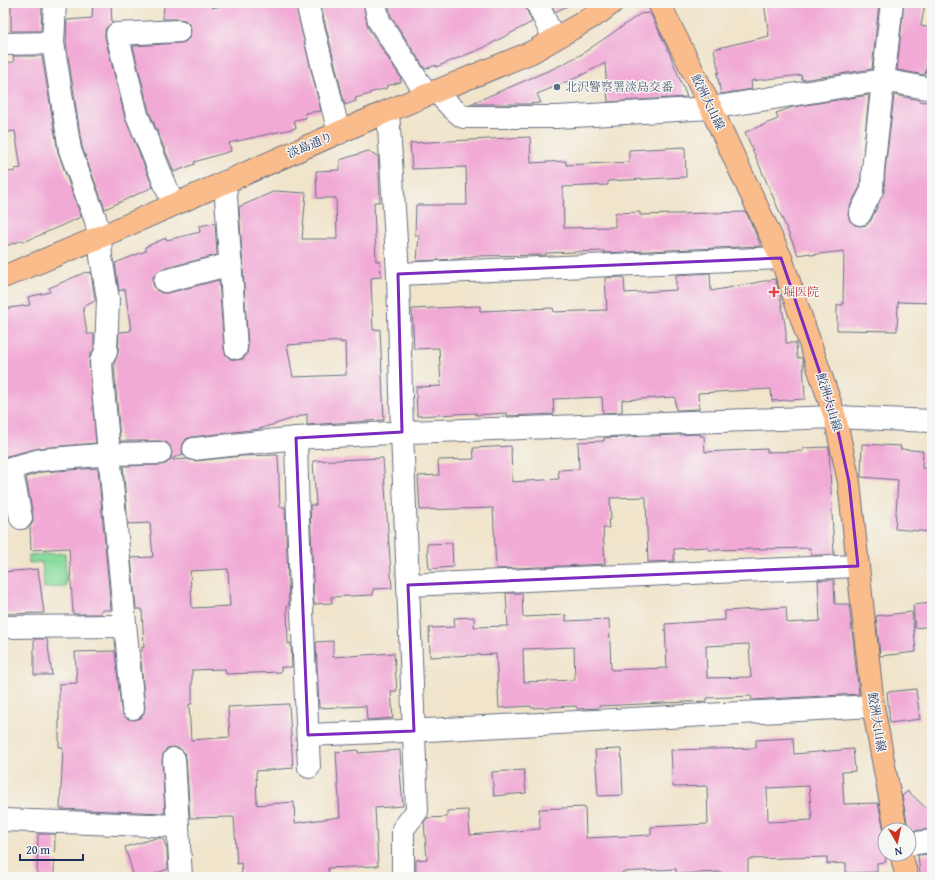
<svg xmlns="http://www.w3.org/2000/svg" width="935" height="880" font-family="'Gentium Book Plus','Noto Serif JP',serif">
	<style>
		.green { fill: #88db9c; stroke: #52857d }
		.building { fill: #f1a9d5; fill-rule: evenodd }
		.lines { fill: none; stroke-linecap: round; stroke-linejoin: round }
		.minor-casing { stroke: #666e84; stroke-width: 24 }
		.major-casing { stroke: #666e84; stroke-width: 24 }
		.minor { stroke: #fff; stroke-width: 22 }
		.major { stroke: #fabc8b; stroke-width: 22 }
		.marked { fill: none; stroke: #7b2cbf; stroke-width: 3; stroke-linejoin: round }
		.service-dot { fill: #5c6f8a; stroke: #f6f6f2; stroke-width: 1.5 }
		.health-dot { fill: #e0444e; stroke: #f6f6f2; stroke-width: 1.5 }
		.labels { text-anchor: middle; stroke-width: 3; stroke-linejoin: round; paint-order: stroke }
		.service-label { font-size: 12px; fill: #4e5e75; stroke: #f6f6f2; text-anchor: start }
		.street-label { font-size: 12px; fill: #1b2f5e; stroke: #f6f6f2 }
		.health-label { font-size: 12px; fill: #be3a42; stroke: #f6f6f2; text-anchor: start }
	</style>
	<rect width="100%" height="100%" fill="#f6f6f2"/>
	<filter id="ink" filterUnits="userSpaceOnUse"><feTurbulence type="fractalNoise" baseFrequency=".025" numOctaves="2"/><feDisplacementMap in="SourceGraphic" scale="8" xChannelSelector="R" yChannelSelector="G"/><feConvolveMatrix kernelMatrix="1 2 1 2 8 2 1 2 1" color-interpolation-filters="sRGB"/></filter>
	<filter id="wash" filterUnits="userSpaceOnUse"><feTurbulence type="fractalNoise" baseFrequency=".012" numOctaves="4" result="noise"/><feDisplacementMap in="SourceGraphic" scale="16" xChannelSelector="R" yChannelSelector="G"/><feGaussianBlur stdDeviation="0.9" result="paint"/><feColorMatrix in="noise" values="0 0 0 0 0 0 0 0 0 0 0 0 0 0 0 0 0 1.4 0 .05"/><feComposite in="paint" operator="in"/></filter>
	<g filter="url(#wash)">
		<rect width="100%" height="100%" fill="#f0e4ca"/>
		<!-- green -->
		<polygon class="green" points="65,553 66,587 44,588 42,562 29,563 29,555"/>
		<g id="blocks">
			<!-- building -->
			<g class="building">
				<polygon points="11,3 42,3 41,31 11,31"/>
				<polygon points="93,3 111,3 112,23 105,29 105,37 125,118 153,187 105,209 82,147 66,42 67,20 92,18"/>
				<polygon points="164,3 212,3 212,8 233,3 295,3 321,111 305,113 306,118 294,120 296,128 229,143 231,151 194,162 195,164 174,172 149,111 133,46 180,43 185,42 190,37 191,30 190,25 185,20 178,19 163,19"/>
				<polygon points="320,3 363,3 368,28 401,78 400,79 401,82 386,86 387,88 369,93 370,94 355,98 356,101 345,105"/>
				<polygon points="388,3 525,3 526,8 532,22 483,48 436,67 436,65 425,69 391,16"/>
				<polygon points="551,3 573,3 555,12"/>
				<polygon points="764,3 879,3 872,69 802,80 801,75 751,81 752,89 721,94 717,73 719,73 714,49 769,36"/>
				<polygon points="904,3 925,3 921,26 932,28 932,59 928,58 925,75 897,70"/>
				<polygon points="649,13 651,15 669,52 687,97 608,102 605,63 576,78 537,94 541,103 527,104 470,104 557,67 582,54 640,14"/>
				<polygon points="13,56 42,56 58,152 81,217 24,242 23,240 3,247 3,173 15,171 15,169 21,168 15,131 3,133 3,63 14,62"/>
				<polygon points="869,95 860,187 849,208 848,214 850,221 855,225 860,226 867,225 871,220 884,191 885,170 894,95 920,100 920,101 932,103 932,303 898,302 897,331 837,330 837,305 843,305 844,251 811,255 810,253 798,255 745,132 778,119 776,113 793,107"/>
				<polygon points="530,137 531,163 566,161 566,165 629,162 629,150 685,147 686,177 608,181 608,185 563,187 564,228 615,227 615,213 640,212 640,215 746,212 761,246 604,253 604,251 546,253 546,255 474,256 458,259 417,261 419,235 415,235 416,205 467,205 466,167 412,169 410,143"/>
				<path d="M368,151L378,156L380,202H374L376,261H380L381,277L371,278L373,330L380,329L384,420L307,425V414L259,429L192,437L186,439L183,444L182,450L183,454L173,458V460L187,459L195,461L242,456L278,455L280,507H285L289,606H287L288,644L291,643L292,667H281V672L226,674L225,669L192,670V704H189L191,740L230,737L228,707L289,704L293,768L256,771L257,805L294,802L295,823L340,817L336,752L358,750V753L400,750L401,771H400L403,806L375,808L378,866L328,868L329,877H242L241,863L237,864L234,817L190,818L186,758L184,752L179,748L174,747L167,748L163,754L162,760L165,813L60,809L63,747H59V684L77,683L75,652L115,651L121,709L123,715L128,719L135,720L141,718L144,713L145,707L140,651H142V647H144L142,609H136L131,558L153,557L150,523L128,524L123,466L161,465L166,464L171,459L172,453L170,446L166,442L160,441H120L114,364L118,353L119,332L131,331L125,289L119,291L115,263L146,251L145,247L166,238L167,240L200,232L199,226L215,223L217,255L162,269L157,272L153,277V284L156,290L162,293H168L219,280L224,349L226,355L230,359L236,360L243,359L247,354L248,347L239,207L275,191L306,193L302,239H337L336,198H317L316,171L340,170V160ZM341,341V343L345,342L346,375L293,377L287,345ZM228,569L230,606L192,608L190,571Z"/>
				<polygon points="86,272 87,273 91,272 95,300 95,301 83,307 87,334 94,334 94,349 90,355 89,362 96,443 39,448 3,457 3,309 30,305 28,297 50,292 49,288"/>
				<polygon points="710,273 711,291 775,279 780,294 786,331 786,343 796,343 797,358 802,358 803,360 805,399 772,401 771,389 698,393 699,409 676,410 675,397 622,400 622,412 603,413 602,397 553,399 554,414 507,416 507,413 476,415 476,413 417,416 416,387 441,386 439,348 414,349 412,309 480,306 480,311 553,308 554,312 607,310 605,278 624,277 625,293 676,290 676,275"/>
				<polygon points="700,434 700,436 704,436 705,452 767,449 767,452 803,451 803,448 829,447 834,555 811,555 810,548 708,550 708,547 674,549 674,561 648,562 646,497 610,498 611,520 608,520 609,528 603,528 605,564 496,569 493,508 420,510 418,476 439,475 438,460 474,459 473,448 511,446 512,482 559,479 558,470 579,469 578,442 604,441 604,438"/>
				<polygon points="862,444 901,446 900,449 923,451 922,468 932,469 932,532 895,529 898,480 861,477"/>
				<polygon points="383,458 392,588 373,589 373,595 331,597 332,603 314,604 310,505 316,505 313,461"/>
				<polygon points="98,468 111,610 101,610 101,614 73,614 69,548 31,550 30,527 33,522 33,516 26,477 42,472"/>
				<polygon points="452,543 453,567 429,569 427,544"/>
				<polygon points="38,569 44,613 3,614 3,572"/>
				<path d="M818,580H834L835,604H849L859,694L752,700L751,696L707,698V701L599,706V708L577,709L576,706L531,708V706L499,708L496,654L430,657L429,628L455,627L454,618L474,617V627L508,626L506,593H522L523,617L566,615V621L609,619L611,670L667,668L665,624L725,620V611L786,607L787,623L820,621ZM749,644L751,677L707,678L706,646ZM574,647L575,680L524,682L523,649Z"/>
				<polygon points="932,603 932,626 915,628 913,605"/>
				<polygon points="912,612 916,652 880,656 876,616"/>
				<polygon points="34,639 47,639 52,675 34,675"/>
				<polygon points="333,641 333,657 394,653 397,691 391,691 393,718 367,720 366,706 319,708 316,642"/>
				<polygon points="916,689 920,719 890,723 887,692"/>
				<path d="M793,738L794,754L853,749L855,771L842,772L844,804L878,803L885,835L886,862L877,863V872L846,873V863L827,864V857L748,859V873L721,874V872L676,874V869L622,872V877H416V860L427,859L424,822L427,818L447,817V811L468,810L470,835L540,829L539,809L585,807L586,838L651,835V827L708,824L707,786L673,787L671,750L756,748V740ZM809,786L812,820L768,822L767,788Z"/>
				<polygon points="621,749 623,795 598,796 595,750"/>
				<polygon points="524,770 526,793 494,796 492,772"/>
				<polygon points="908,791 932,814 932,829 909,831 902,796"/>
				<polygon points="38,834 55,834 54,877 37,877"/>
				<polygon points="156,838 163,838 167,849 168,869 154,874 155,877 134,877 125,847"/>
				<polygon points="932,854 932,873 920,874 918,855"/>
			</g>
		</g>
	</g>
	<g filter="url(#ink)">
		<use href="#blocks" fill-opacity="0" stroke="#666e84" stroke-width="1"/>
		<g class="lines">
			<defs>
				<g id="minor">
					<polyline points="55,3 53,43 70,150 95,218 100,237 101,257 108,299 106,352 101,361 102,378 133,708"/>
					<polyline points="307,3 339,133"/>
					<polyline points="375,3 379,21 427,95"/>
					<polyline points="537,3 554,39"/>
					<polyline points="3,44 53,43"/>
					<polyline points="436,91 452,108 463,117 557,117 711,108 883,80 932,89"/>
					<polyline points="388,111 398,274 402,432 417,811 403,829 403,877"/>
					<polyline points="225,182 236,348"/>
					<polyline points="173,204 137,115 117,34 179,31"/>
					<polyline points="860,214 872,190 873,169 892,3"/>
					<polyline points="398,274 781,258"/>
					<polyline points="165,281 231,264"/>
					<polyline points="296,438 298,520 309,767"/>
					<polyline points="194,449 296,438 409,432 835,417 932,421"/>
					<polyline points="11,468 21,518"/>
					<polyline points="3,470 40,460 110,454 160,453"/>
					<polyline points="408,585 858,566"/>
					<polyline points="3,627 125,626"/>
					<polyline points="308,735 427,730 873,706"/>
					<polyline points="174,759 181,877"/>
					<polyline points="3,820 178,826"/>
					<polyline points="909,844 932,841"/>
				</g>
				<g id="major">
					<polyline points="659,3 711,108 781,258 835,417 849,482 873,706 896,830"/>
					<polyline points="3,277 100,237 388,111 532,52 599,13 612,3"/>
					<polyline points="901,854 907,877"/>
				</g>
			</defs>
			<!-- minor casing -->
			<use href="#minor" class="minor-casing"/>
			<!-- major casing -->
			<use href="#major" class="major-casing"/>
			<!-- minor -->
			<use href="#minor" class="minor"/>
			<!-- major -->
			<use href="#major" class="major"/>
		</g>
	</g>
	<!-- marked area -->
	<path class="marked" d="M781,258L835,417L849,482L858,566L408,585L414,731L308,735L296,438L402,432L398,274Z"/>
	<!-- markers -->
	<circle class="service-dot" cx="557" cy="87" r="4"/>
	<path class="health-dot" d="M772 286h4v4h4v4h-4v4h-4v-4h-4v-4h4z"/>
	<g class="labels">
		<!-- service labels -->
		<g class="service-label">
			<text x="565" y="91">北沢警察署淡島交番</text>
		</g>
		<!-- street labels -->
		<g class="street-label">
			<text transform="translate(708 102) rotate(64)" y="4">鮫洲大山線</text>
			<text transform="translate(310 145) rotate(-23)" y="4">淡島通り</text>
			<text transform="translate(829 402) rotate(73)" y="4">鮫洲大山線</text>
			<text transform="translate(877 722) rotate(81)" y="4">鮫洲大山線</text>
		</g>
		<!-- health labels -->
		<g class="health-label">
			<text x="783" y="296">堀医院</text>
		</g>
	</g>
	<!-- margin -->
	<rect width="935" height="880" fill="none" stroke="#f6f6f2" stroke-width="16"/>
	<!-- north arrow -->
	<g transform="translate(897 842) rotate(171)"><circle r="19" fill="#f6f6f2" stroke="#9ea6b7"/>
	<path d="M0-3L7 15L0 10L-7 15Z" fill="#c8321e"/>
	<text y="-6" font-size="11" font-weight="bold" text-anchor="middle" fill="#1b2f5e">N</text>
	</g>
	<!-- scale -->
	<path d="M20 854v6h63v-6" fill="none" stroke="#1b2f5e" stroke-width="2"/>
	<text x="26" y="854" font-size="12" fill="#1b2f5e" stroke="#f6f6f2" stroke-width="3" paint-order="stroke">20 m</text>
</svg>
